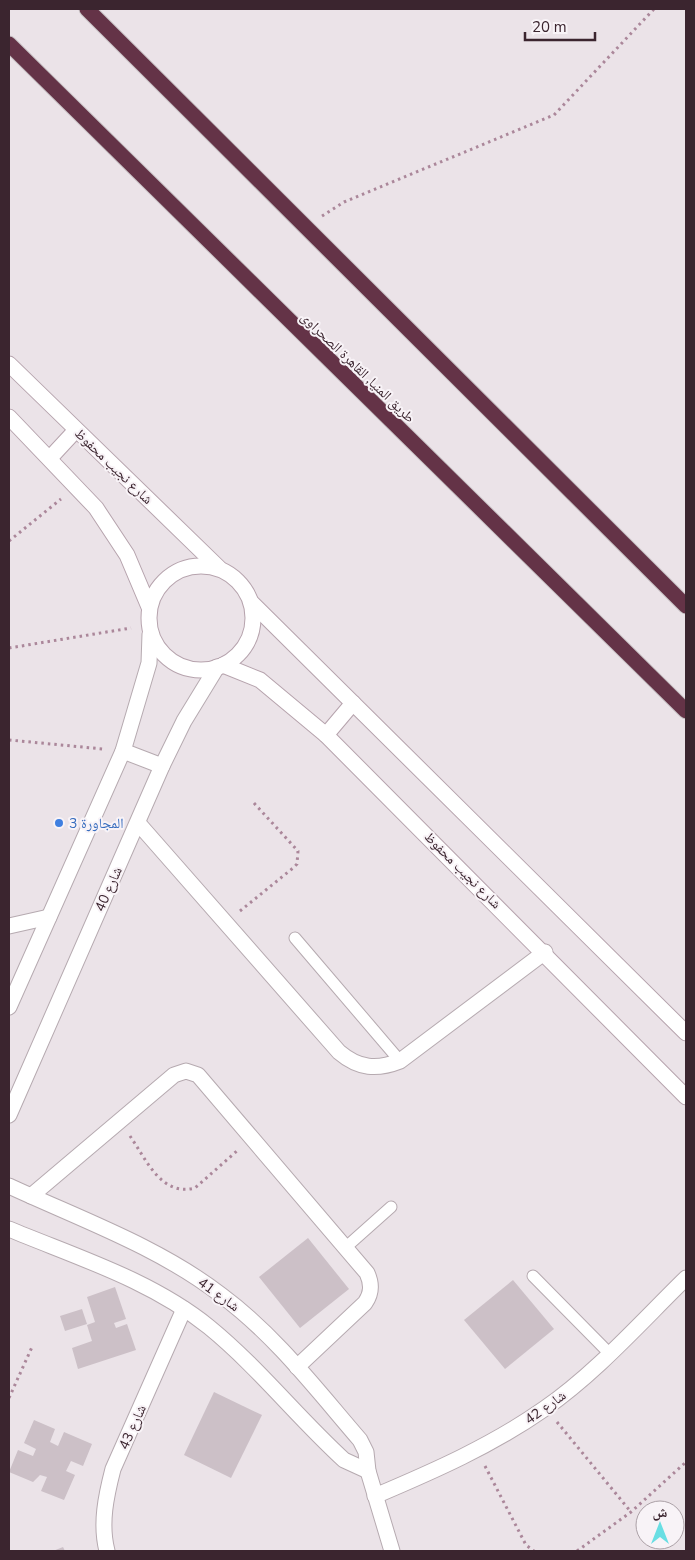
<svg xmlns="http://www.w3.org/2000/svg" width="695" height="1560" font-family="'Nunito Sans','Noto Naskh Arabic',sans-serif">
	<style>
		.building { fill: #ccc0c7 }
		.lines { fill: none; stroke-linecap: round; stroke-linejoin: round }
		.lane-casing { stroke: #b6aab0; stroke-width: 13 }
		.street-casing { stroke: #b6aab0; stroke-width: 17 }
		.secondary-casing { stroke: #b6a3ad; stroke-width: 17 }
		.highway-casing { stroke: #c8c2c5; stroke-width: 17 }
		.path { stroke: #ab879a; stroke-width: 3; stroke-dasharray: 2.5 4; stroke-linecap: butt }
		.lane { stroke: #fff; stroke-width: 11 }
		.street { stroke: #fff; stroke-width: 15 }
		.secondary { stroke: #fff; stroke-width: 15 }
		.highway { stroke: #643347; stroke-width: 15 }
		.shop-dot { fill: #3f7fe0; stroke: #f8f3f7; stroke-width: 2 }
		.labels { text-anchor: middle; stroke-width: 4; stroke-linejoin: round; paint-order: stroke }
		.street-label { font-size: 14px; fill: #3b252f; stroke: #f8f3f7 }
		.shop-label { font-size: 14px; fill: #366cbe; stroke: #f8f3f7; text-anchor: start }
	</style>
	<rect width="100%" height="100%" fill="#ebe3e8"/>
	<!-- building -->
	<g class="building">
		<polygon points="308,1238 349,1289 300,1328 259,1277"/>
		<polygon points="513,1280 554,1329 505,1369 464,1320"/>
		<polygon points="115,1287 126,1319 114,1323 116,1328 127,1324 136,1350 78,1369 72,1348 92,1341 87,1325 95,1322 87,1297"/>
		<polygon points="82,1309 87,1324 65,1331 60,1316"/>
		<polygon points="214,1392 262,1415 231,1478 184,1455"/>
		<polygon points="34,1420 55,1429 50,1442 58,1446 64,1432 92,1444 83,1466 71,1461 66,1471 75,1475 64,1500 41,1491 47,1477 40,1475 33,1482 9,1472 18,1450 33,1456 36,1449 24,1443"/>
		<polygon points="63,1547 65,1551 53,1551"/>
	</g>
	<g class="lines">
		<defs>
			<g id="lane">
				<polyline points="295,938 400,1061"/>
				<polyline points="345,1248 391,1207"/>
				<polyline points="533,1276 609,1353"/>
			</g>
			<g id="street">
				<polyline points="123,751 162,766"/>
				<path d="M138,823L339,1052C359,1069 377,1070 400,1061L545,952"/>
				<polyline points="9,926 49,917"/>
				<polyline points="9,1007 123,751 149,663 150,634"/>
				<polyline points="9,1115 162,766 184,721 217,667"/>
				<path d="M9,1186C80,1219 159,1247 221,1295C275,1335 316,1389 360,1440L366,1452L368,1471L392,1551"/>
				<path d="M31,1196L174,1075L186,1071L198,1075L367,1273C372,1284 372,1293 365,1303L297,1367"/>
				<path d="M9,1229C76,1257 151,1280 209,1327C258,1367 297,1417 344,1460L368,1471"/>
				<path d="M375,1496C434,1471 491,1446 544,1409C596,1373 641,1322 686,1278"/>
				<path d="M107,1551C100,1524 106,1496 113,1469L184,1309"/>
			</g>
			<g id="secondary">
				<polyline points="9,364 219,568"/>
				<polyline points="9,417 96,508 127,555 149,607"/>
				<polyline points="50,458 76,430"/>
				<circle cx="201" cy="618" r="52"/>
				<polyline points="251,602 686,1033"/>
				<polyline points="223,665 260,680 326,735 686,1097"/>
				<polyline points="326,735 353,703"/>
			</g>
			<g id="highway">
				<polyline points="87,9 686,606"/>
				<polyline points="9,44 686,711"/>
			</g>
		</defs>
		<!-- lane casing -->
		<use href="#lane" class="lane-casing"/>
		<!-- street casing -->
		<use href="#street" class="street-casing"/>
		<!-- secondary casing -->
		<use href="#secondary" class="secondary-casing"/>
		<!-- highway casing -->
		<use href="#highway" class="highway-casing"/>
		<!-- path -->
		<g class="path">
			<polyline points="322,216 344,202 554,115 654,9"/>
			<polyline points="9,541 61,499"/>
			<polyline points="9,648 131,628"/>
			<polyline points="9,740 103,749"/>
			<polyline points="240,911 293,868 297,864 298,851 253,802"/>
			<path d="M130,1136C146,1159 161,1197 195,1188L238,1150"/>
			<polyline points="9,1398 32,1347"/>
			<polyline points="557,1422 631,1512"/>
			<polyline points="485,1466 526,1545 534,1551"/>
			<polyline points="577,1551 631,1512 686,1462"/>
		</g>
		<!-- lane -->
		<use href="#lane" class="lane"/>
		<!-- street -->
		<use href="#street" class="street"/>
		<!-- secondary -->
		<use href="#secondary" class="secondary"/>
		<!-- highway -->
		<use href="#highway" class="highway"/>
	</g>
	<!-- markers -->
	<circle class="shop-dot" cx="59" cy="823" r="5"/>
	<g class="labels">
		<!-- street labels -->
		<g class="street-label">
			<text transform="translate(358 367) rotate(44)" y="5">طريق المنيا, القاهرة الصحراوى</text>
			<text transform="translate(114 466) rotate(44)" y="5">شارع نجيب محفوظ</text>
			<text transform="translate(463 870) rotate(45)" y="5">شارع نجيب محفوظ</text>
			<text transform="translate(108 889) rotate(-66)" y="5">شارع 40</text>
			<text transform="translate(219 1294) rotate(36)" y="5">شارع 41</text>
			<text transform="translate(545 1407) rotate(-36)" y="5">شارع 42</text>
			<text transform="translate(132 1427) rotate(-66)" y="5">شارع 43</text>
		</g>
		<!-- shop labels -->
		<g class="shop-label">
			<text x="69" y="828">المجاورة 3</text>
		</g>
	</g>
	<!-- border -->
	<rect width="695" height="1560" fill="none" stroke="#3b252f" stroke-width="20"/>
	<!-- north arrow -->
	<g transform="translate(660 1525)"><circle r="24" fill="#f8f3f7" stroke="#aca1a7"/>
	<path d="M0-4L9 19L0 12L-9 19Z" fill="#69dee3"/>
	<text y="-8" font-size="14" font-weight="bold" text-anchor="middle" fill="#3b252f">ش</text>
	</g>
	<!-- scale -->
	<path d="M525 32v8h70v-8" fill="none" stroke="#3b252f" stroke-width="2.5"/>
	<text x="532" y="32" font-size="15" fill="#3b252f" stroke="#f8f3f7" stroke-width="4" paint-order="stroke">20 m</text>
</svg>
